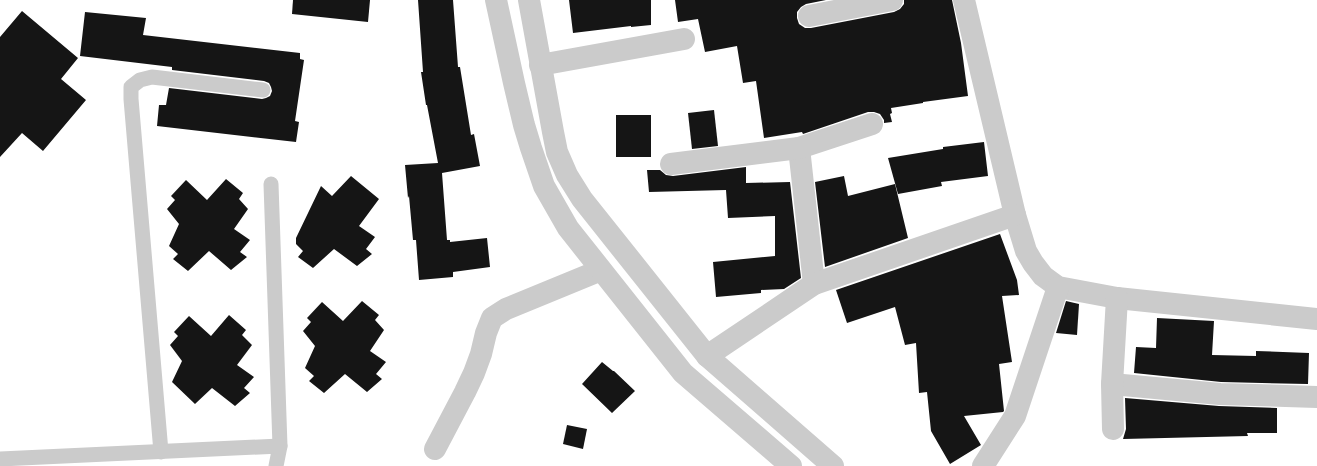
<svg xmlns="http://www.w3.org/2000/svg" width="1317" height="466" viewBox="0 0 1317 466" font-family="Quicksand,sans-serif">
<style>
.building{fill:#151515}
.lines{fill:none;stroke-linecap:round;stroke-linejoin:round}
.service{stroke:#cbcbcb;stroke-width:15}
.minor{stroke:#cbcbcb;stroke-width:22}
.tertiary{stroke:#cbcbcb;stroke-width:22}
</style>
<rect width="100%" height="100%" fill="#fff"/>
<g class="building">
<polygon points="293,0 370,0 368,22 292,14"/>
<polygon points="418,0 453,0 458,67 460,67 471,135 474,134 480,166 442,173 447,240 450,240 450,242 487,238 490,267 453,272 453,277 419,280 416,240 413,240 409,196 408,198 405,165 438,163 427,105 426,105 421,72 423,72"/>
<polygon points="569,0 651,0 651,25 631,27 631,26 573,33"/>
<polygon points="675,0 826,0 806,4 801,7 797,12 797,18 799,24 805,28 811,28 894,12 900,9 904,4 904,0 952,0 961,43 968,96 923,102 923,103 891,108 892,113 890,114 892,122 884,123 884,120 880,114 874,112 868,112 803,134 802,132 764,138 756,81 743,83 737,46 705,52 698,19 678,22"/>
<polygon points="22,11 78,58 61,79 86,100 43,151 22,133 0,157 0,37"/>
<polygon points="85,12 146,18 143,35 300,53 300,59 304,60 295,121 299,122 296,142 157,126 159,105 166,105 169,88 262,99 266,98 270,96 272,91 271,87 269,83 264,81 172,70 172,67 80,56"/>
<polygon points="714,110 718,146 692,149 688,113"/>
<rect x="616" y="115" width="35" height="42"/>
<polygon points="984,142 988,176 941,182 942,186 898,194 888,158 943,149 943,147"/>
<polygon points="746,167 746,183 790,182 801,278 784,289 761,290 761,293 716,297 713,262 775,256 775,216 728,218 726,190 649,192 647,170 660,170 666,175 673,176"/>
<polygon points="351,176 379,199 359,226 375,237 366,249 372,254 357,266 334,249 313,268 298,257 303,251 296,244 296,238 321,186 332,196"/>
<polygon points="844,176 848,196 895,184 908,238 825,267 815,182"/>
<polygon points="226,179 243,193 239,199 248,209 234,229 250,240 240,252 247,257 231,270 209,251 188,271 173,259 178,254 169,246 179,224 167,209 175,200 171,196 186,180 207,200"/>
<polygon points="1000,234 1017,280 1019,295 1002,296 1012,362 999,364 1004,411 1003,412 964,416 981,445 950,464 931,431 927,392 919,393 916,343 905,345 895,307 847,323 836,290"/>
<polygon points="362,301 379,315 375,320 384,330 370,351 386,362 376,374 382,379 367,392 345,374 324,393 309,381 314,376 305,368 315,346 303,331 311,322 307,318 322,302 343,321"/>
<polygon points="1066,301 1079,304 1077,335 1056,333"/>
<polygon points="229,315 246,330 242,335 252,345 237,365 254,377 244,388 250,393 235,406 212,388 195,404 172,382 182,361 170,345 178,336 174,332 189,316 211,336"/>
<polygon points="1157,318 1214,321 1212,355 1256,356 1256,351 1309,353 1308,384 1221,382 1134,373 1136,347 1156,348"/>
<polygon points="602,362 613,371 614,371 635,391 612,413 582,384"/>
<polygon points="1125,398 1219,406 1277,408 1277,433 1247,433 1248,436 1123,439 1126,429"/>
<polygon points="567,425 587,429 583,449 563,444"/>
</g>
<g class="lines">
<g class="service">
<polyline points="271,184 280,446 276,466"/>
<polyline points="161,452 131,99 131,87 140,80 152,77 263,90"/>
<polyline points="0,459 280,446"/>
</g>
<g class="minor">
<polyline points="964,0 1015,215 1026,251 1033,263 1043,276 1058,287 1117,298 1317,319"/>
<polyline points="809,16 892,0"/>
<polyline points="540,65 684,39"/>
<polyline points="799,148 814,284"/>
<polyline points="671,164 799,148 872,124"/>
<polyline points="707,356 814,284 1015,215"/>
<polyline points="1112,384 1220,394 1317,397"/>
<polyline points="1113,429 1112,384 1117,298"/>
<polyline points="435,449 465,392 474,373 481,354 486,333 492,318 506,309 601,270"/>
<polyline points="983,466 1015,416 1058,287"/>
</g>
<g class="tertiary">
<polyline points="496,0 514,83 524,125 531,148 544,186 568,228 683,373 791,466"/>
<polyline points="529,0 553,132 557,152 567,175 582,199 707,356 833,466"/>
</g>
</g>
</svg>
